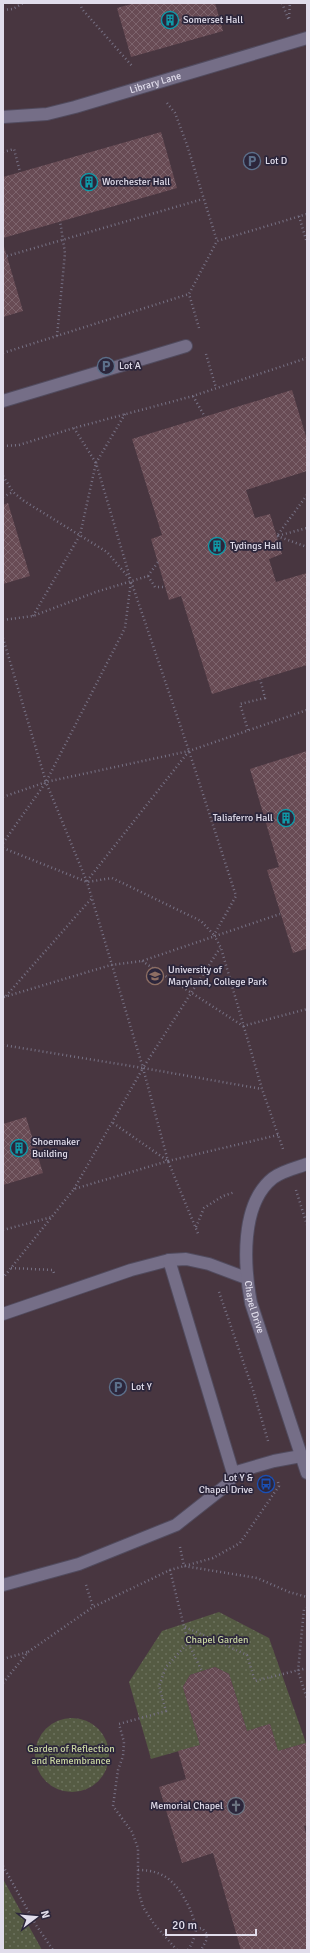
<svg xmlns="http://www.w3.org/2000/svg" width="310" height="1953" viewBox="0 0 310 1953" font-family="Signika,sans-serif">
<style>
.education{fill:#483640}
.grass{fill:url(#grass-dots)}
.building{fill:url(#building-cross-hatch)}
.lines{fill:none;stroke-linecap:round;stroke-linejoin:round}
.lane-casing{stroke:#514b5e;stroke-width:14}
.street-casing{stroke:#514b5e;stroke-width:14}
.path{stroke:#777285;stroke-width:2.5;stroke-dasharray:1 3;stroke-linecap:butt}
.lane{stroke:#756e87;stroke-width:12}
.street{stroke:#756e87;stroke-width:12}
.labels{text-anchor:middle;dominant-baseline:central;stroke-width:3.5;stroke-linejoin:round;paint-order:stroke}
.poi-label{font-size:10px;fill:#e1ddeb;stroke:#2c263b;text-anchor:start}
.street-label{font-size:10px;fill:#e1ddeb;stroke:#2c263b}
.park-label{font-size:10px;fill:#c7d4a0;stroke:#2c263b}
</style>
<defs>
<pattern id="grass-dots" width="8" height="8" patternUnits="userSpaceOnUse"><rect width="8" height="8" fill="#555b43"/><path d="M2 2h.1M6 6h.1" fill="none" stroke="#6d725e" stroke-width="1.8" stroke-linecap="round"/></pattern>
<pattern id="building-cross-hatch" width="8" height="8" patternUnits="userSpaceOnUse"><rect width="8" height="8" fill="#684b54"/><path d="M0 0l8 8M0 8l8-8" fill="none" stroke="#7d646d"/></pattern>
</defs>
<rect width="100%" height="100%" fill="#363046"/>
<rect class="education" x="3" y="3" width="304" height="1947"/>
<g class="grass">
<polygon points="219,1612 269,1638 306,1743 278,1751 270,1724 247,1731 229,1674 215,1667 190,1675 183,1687 200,1745 151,1759 129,1682 162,1631"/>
<circle cx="72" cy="1755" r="37"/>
<polygon points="3,1879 42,1950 3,1950"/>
</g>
<g class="building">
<polygon points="135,3 215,3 223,31 131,57 117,8"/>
<polygon points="161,132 177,188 3,238 3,177"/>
<polygon points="3,243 23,311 3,317"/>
<polygon points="292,390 307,440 307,471 246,490 255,518 270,514 282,554 269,559 276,582 307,573 307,665 212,694 181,596 169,600 151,539 162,535 132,439"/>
<polygon points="8,503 30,576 3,584 3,505"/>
<polygon points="307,751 307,952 306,949 293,953 267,870 279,867 250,769"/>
<polygon points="26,1117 43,1173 3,1185 3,1124"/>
<polygon points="215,1667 229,1674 247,1731 270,1724 278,1751 306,1743 307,1825 304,1826 307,1837 307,1950 241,1950 213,1853 182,1863 159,1787 186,1779 178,1751 200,1745 183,1687 190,1675"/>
</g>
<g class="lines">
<g class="lane-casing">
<g id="lane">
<path id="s1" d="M 3,117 L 47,114 L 75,107 L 307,38"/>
<polyline points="3,401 186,346"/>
<polyline points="3,1314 131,1270 169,1260 186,1259 209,1264 246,1278"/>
<polyline points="233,1473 274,1461 301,1456"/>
<polyline points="3,1585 79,1564 176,1525 228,1484 233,1473 169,1260"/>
</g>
</g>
<g class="street-casing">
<g id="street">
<path id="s2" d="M 307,1164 C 296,1168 282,1171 273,1178 C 240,1204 244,1266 251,1303 L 307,1473"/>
</g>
</g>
<g class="path">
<polyline points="80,3 82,9 133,67"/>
<polyline points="282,3 289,21"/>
<polyline points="3,10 13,9 23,3"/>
<polyline points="289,18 290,3"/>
<polyline points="167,103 175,113 187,145 217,241 307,214"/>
<polyline points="3,152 14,149 20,172"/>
<polyline points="299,216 307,243"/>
<polyline points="7,256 203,199"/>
<polyline points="199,328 189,294 217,241"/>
<polyline points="57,336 65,253 60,221"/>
<polyline points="3,353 189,294"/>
<polyline points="206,354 216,388"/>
<polyline points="193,396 205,417"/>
<polyline points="125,414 96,463 131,581"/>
<polyline points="3,446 19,445 74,428 193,396 307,358"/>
<polyline points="3,476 13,492 24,501 107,552 130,579"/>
<polyline points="307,495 277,536 307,528"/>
<polyline points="3,497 13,492"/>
<polyline points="277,536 307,547"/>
<polyline points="148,576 155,587 166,587"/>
<polyline points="33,616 80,535 96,463 74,428"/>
<polyline points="3,620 33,616 96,592 148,576 158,562"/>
<polyline points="3,638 46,782 189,751 307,710"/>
<polyline points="248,730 240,704 265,698 260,679"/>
<polyline points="3,797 46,782 87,882 143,1068 168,1161 74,1189 3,1278"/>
<polyline points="3,843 46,782 125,628 131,581 189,751 236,896 214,935 221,948 262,1089 283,1149"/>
<polyline points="3,848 87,882 112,878 201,921 214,935"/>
<polyline points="87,881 189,751"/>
<polyline points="142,961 243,1026 307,1009"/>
<polyline points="6,996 91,899"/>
<polyline points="4,997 111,965 142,961 280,914"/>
<polyline points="3,1045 143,1068 220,948"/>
<polyline points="113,1123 168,1161 199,1236"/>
<polyline points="168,1161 278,1135"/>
<polyline points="74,1189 143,1068 262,1089"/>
<polyline points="296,1190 307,1225"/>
<polyline points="196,1227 204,1208 223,1196 235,1192"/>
<polyline points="3,1230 52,1217"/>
<polyline points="11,1268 53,1270 54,1273"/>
<polyline points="219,1292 253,1390 268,1441"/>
<polyline points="180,1547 184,1566 257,1578 289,1592 307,1597"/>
<polyline points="170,1570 188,1643 202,1671"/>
<polyline points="86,1585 93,1607"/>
<polyline points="307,1608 304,1609 298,1671 307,1699"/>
<polyline points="185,1627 247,1655 255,1681 307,1668"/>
<polyline points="3,1659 28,1652"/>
<polyline points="3,1683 28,1652 93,1607 170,1570 213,1558 240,1543 279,1486 278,1482"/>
<polyline points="3,1866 36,1925 53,1950"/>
<path d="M 138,1870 C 167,1870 178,1885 190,1909 C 192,1915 196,1924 196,1930 C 195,1937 192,1944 188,1950"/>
<polyline points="196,1929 202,1928 206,1933 207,1939 201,1950"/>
<polyline points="177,1950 154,1924 143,1907 138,1890 138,1848 132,1832 113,1806 118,1770 123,1756 124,1742 119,1724 166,1711 159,1686 166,1667 188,1643"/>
</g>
<use href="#lane" class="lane"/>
<use href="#street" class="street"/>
</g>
<defs>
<g id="building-ring" transform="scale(0.9)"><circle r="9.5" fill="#2c263b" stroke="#0f9aa8" stroke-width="1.5"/><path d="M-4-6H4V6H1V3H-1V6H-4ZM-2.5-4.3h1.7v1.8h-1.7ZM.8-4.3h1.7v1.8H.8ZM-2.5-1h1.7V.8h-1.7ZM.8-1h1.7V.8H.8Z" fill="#0f9aa8"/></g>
<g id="parking-ring" transform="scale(0.9)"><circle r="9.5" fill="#2c263b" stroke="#5c6f8a" stroke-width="1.5"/><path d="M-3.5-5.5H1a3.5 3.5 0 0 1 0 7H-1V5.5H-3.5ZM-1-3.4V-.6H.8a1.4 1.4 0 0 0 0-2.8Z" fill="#5c6f8a"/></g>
<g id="university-ring" transform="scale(0.9)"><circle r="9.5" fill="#2c263b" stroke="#8d6e63" stroke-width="1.5"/><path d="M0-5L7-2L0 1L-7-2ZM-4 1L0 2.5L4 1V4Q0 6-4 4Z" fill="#8d6e63"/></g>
<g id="bus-ring" transform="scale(0.9)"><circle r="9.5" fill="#2c263b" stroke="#1a4fb4" stroke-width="1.5"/><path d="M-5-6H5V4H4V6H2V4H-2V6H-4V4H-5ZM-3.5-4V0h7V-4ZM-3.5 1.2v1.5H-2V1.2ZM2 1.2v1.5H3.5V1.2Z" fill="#1a4fb4"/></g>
<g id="church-ring" transform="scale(0.9)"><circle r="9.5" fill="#2c263b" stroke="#6b7280" stroke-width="1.5"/><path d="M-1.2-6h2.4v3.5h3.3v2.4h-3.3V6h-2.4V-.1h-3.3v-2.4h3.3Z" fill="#6b7280"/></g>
</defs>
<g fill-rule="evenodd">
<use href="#building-ring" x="170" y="20"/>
<use href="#parking-ring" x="252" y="161"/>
<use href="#building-ring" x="89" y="182"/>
<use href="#parking-ring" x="106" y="366"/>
<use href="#building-ring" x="217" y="546"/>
<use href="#building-ring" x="286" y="818"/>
<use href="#university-ring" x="155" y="976"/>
<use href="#building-ring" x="19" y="1148"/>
<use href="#parking-ring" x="118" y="1387"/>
<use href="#bus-ring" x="266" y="1484"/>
<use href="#church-ring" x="236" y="1806"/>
</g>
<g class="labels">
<g class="poi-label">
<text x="183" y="20">Somerset Hall</text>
<text x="265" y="161">Lot D</text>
<text x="102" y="182">Worchester Hall</text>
<text x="119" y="366">Lot A</text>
<text x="230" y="546">Tydings Hall</text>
<text x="273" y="818" text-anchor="end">Taliaferro Hall</text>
<text x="168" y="970">University of<tspan x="168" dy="12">Maryland, College Park</tspan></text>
<text x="32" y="1142">Shoemaker<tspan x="32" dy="12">Building</tspan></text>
<text x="131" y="1387">Lot Y</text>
<text x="253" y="1478" text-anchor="end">Lot Y &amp;<tspan x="253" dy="12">Chapel Drive</tspan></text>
<text x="223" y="1806" text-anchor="end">Memorial Chapel</text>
</g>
<g class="street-label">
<text stroke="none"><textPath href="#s1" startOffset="157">Library Lane</textPath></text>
<text stroke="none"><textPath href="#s2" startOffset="174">Chapel Drive</textPath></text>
</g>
<g class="park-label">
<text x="217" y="1640">Chapel Garden</text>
<text x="71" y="1749">Garden of Reflection<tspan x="71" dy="12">and Remembrance</tspan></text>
</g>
</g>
<rect width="310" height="1953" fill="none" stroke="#e1ddeb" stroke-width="8"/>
<g transform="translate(36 1917) rotate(74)" stroke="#2c263b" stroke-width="3" paint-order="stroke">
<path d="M0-3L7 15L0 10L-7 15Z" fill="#e1ddeb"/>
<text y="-6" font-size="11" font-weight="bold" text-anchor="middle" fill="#e1ddeb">N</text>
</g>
<path d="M166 1929v6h90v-6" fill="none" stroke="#e1ddeb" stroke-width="2"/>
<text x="172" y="1929" font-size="12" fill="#e1ddeb" stroke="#2c263b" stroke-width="3" paint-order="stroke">20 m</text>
</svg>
